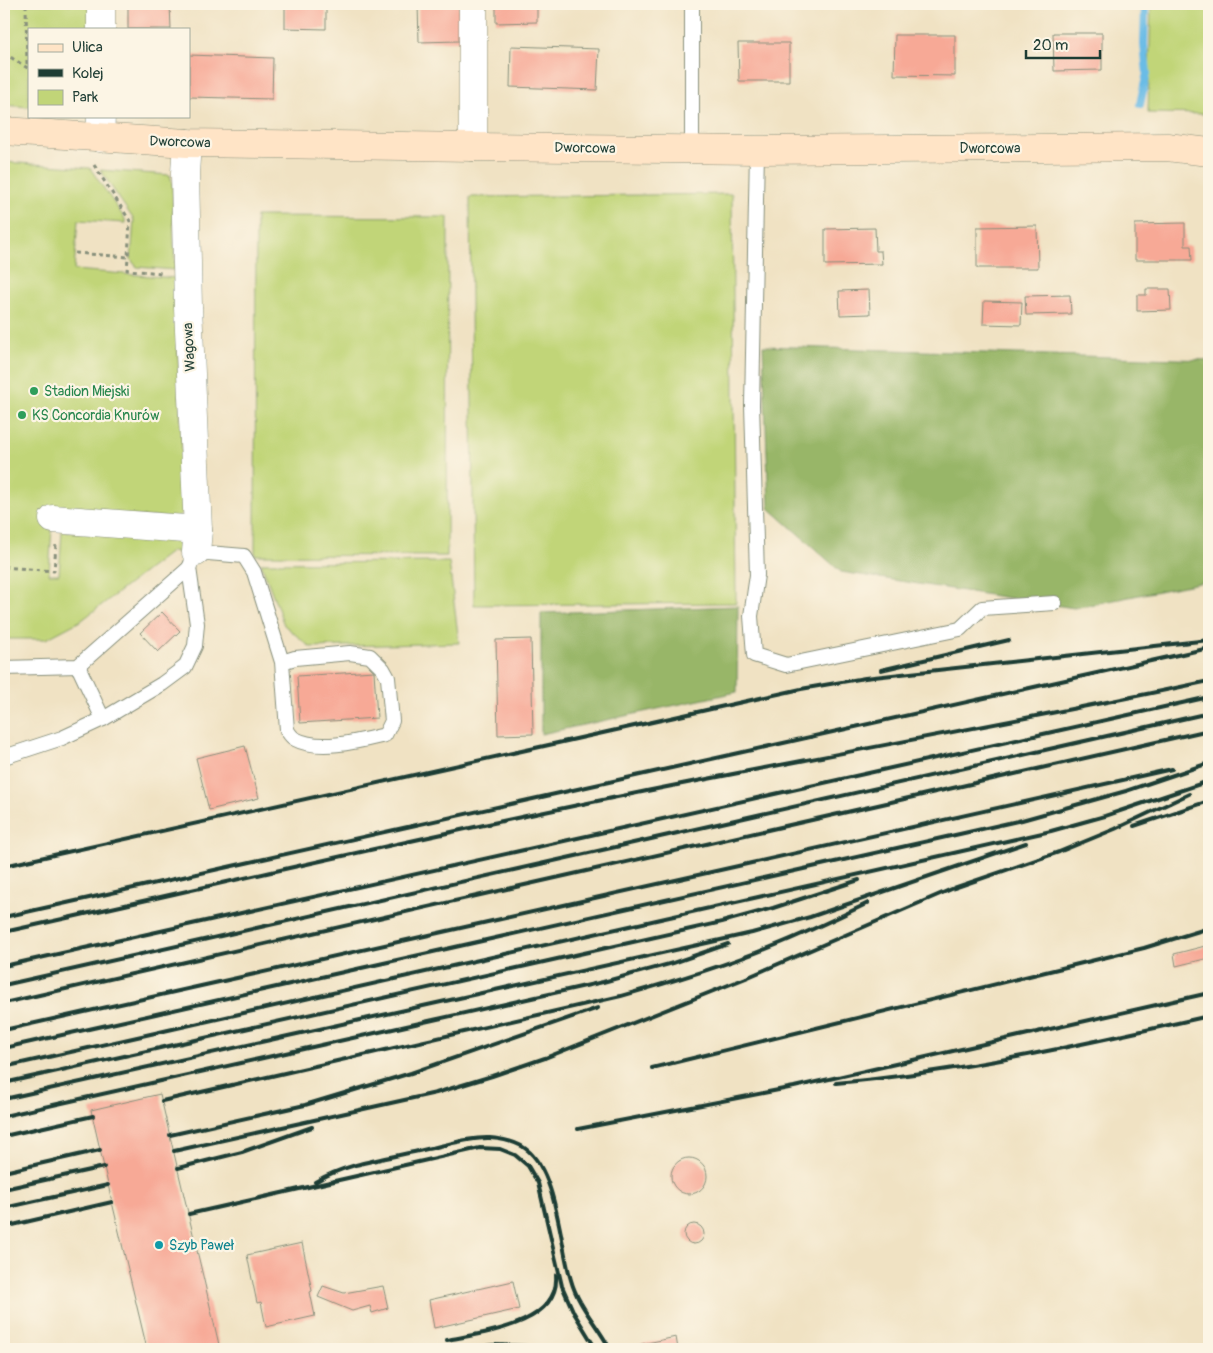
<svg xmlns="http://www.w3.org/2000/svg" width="1213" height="1353" viewBox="0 0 1213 1353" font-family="Pangolin,sans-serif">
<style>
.green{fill:#c1d578;stroke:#708956}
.forest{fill:#98b668;stroke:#5c7a4e}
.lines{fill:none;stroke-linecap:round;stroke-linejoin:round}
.stream{stroke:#6abce6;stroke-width:8}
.building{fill:#f7a996}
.lane-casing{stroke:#88907c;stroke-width:16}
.street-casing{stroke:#88907c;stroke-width:29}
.secondary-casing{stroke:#88907c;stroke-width:29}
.path{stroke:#88907c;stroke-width:3;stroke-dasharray:4 4;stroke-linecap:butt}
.lane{stroke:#fff;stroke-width:14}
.street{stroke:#fff;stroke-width:28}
.secondary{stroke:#ffe4c6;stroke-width:28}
.rail{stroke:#1f3d34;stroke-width:4}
.leisure-dot{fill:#2e9e5b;stroke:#fcf5e5;stroke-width:2}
.culture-dot{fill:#0f9aa8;stroke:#fcf5e5;stroke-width:2}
.labels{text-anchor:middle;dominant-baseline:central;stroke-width:4.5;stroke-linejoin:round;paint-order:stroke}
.street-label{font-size:14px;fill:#1f3d34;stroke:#fcf5e5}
.leisure-label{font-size:14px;fill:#27864d;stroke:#fcf5e5;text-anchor:start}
.culture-label{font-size:14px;fill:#0d838f;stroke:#fcf5e5;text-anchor:start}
</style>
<rect width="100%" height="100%" fill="#fcf5e5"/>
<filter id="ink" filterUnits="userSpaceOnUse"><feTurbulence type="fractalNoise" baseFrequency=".02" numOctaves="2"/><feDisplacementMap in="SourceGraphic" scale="10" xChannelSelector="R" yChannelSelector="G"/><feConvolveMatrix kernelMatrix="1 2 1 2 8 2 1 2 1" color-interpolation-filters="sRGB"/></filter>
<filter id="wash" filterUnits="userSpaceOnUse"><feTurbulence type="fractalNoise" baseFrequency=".0096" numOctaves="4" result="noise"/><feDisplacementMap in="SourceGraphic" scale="20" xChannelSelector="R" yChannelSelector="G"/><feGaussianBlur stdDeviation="1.12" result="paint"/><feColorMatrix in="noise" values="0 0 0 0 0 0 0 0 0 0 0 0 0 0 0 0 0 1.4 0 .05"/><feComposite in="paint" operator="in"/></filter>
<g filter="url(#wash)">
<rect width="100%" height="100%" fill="#f0e2c3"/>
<g class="green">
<polygon points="4,4 90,4 90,29 29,29 29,107 4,105"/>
<polygon points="1151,4 1209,4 1209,114 1148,113"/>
<polygon points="4,162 90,168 125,219 125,223 78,220 74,270 175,278 184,504 182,513 177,518 53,512 49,574 59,574 62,531 185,541 180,553 172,551 82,620 46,639 4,639"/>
<polygon points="100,170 170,175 172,182 175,270 137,267 131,260 134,220"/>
<polygon points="732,194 736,603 474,605 470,197"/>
<polygon points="256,216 448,217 447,556 255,555"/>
<polygon points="449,562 459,643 310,647 284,625 261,563"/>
</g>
<g class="forest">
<polygon points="763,346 1209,360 1209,581 1074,608 841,572 769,508"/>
<polygon points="738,606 737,692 541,734 541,613"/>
</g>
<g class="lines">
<polyline class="stream" points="1140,104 1147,73 1144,45 1145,4"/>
</g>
<g id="blocks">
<g class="building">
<polygon points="128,4 170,4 171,29 128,29"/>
<polygon points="285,4 326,4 326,29 285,28"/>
<polygon points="418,4 459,4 460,41 419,42"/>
<polygon points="496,4 537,4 537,22 496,23"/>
<polygon points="1053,33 1102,33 1102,70 1054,71"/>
<polygon points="895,35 955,35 955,76 894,75"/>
<polygon points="738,43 789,43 789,81 739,81"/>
<polygon points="511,46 599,49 597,90 510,87"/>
<polygon points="189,55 273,58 272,99 189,97"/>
<polygon points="1185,223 1185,246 1191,246 1192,260 1135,260 1135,224"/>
<polygon points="1037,226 1038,268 977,268 977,227"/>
<polygon points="875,228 876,251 881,251 882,264 825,265 825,229"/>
<polygon points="1146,289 1170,289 1171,310 1137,311 1137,295 1146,295"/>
<polygon points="869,290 870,314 840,315 839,291"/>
<polygon points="1070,295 1071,314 1026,315 1025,296"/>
<polygon points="984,301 1022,302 1021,325 983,324"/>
<polygon points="162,612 180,631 158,652 140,633"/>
<polygon points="531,639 533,734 498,735 496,640"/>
<polygon points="374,671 377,718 300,723 297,676"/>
<polygon points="245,746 259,798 209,810 196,758"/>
<polygon points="1209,945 1209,958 1176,966 1174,954"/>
<polygon points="160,1094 203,1276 220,1349 147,1349 112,1202 91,1110"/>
<circle cx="689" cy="1176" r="18"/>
<circle cx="694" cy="1234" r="10"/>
<polygon points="302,1243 312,1291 310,1292 315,1316 266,1327 261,1302 257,1303 247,1255"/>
<polygon points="513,1281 519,1309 434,1328 429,1300"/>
<polygon points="323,1286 344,1293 383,1286 388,1308 372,1313 370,1306 352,1311 318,1297"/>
<polygon points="676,1337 678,1349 624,1349 623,1348"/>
</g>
</g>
</g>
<g filter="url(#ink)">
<use href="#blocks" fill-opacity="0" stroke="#88907c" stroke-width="1"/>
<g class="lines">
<g class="lane-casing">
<g id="lane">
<polyline points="692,149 692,4"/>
<polyline points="757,150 752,405 757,575 751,616 754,655 786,665 960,629 982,608 1055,603"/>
<polyline points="78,666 103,719"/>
<path d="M 4,668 L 78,666 L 189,568 L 196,552 L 244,556 L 254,572 L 282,662 L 287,730 C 289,733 291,737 295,739 C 319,752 360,741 385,735 L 392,721 L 388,678 L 383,669 L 370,656 L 350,653 L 295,658 L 282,662"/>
<polyline points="4,757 62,738 103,719 162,684 185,667 195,646 197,624 189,568"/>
</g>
</g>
<g class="street-casing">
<g id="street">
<polyline points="473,4 473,147"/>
<polyline points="101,29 101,4"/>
<polyline points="100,138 101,116"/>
<polyline points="187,143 185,173 188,307 198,530 196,552"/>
<polyline points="53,519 198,530"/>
</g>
</g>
<g class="secondary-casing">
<polyline id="secondary" points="4,131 187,143 473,147 757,150 1167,147 1209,152"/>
</g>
<g class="path">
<polyline points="26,4 27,68"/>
<polyline points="4,53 29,69"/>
<polyline points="94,165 130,221 128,257"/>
<polyline points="75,253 128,257 127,270 162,273"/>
<polyline points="4,567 54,571 56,545"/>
</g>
<use href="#lane" class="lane"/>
<use href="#street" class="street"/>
<use href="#secondary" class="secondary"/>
<g class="rail">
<polyline points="881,670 1009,640"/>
<polyline points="1134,826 1209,801"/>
<polyline points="4,866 801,689 865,678 1209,640"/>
<polyline points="4,917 1209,648"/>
<path d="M 4,932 C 213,886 422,836 632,794 C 824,755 1017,722 1209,681"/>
<polyline points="4,966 1209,697"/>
<polyline points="4,985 1209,713"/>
<polyline points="4,1003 1209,730"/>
<polyline points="4,1030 1172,769"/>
<polyline points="4,1048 1022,820 1126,791 1209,763"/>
<polyline points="4,1067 1051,831 1105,816 1209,781"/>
<polyline points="652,1068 1144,948 1209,928"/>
<polyline points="4,1083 722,922 773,908 859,880"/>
<path d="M 836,1083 C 962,1072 1085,1044 1209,1016"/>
<polyline points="4,1099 752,933 810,917 1026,843"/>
<path d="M 162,1101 L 621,996 C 682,979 744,960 802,934 C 824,924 846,914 868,903"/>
<polyline points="4,1116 603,982 673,963 728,944"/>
<polyline points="578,1129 794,1087 1209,993"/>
<polyline points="170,1135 305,1105 411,1073 598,1008"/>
<polyline points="4,1136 93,1116"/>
<polyline points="174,1151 436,1093 492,1076 545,1058 746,978 954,888 1059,852 1115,829 1189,794"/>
<polyline points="178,1168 242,1152 312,1127"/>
<polyline points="4,1172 100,1150"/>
<path d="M 315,1182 C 348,1162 390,1158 427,1149 C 447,1145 470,1137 490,1138 C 502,1139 517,1142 526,1149 C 557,1172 560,1245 571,1280 C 578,1306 598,1326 610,1349"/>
<polyline points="4,1189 104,1167"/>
<polyline points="4,1208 108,1185"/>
<polyline points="189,1214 480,1148 500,1149 515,1155 528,1166 538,1183 562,1286 574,1313 596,1349"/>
<polyline points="4,1227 112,1202"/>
<path d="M 447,1340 C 482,1333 560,1325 556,1275"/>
<polyline points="522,1347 528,1346 561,1348 566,1349"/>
<polyline points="460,1349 494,1345 528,1346"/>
</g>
</g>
</g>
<g class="leisure-dot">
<circle cx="34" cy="391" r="5"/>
<circle cx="22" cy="415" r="5"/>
</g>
<circle class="culture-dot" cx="159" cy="1245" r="5"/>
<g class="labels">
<g class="street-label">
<text transform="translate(180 142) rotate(2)">Dworcowa</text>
<text transform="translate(585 148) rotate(1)">Dworcowa</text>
<text x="990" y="148">Dworcowa</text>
<text transform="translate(189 347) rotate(-93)">Wagowa</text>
</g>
<g class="leisure-label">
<text x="44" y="391">Stadion Miejski</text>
<text x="32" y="415">KS Concordia Knurów</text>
</g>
<g class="culture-label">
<text x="169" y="1245">Szyb Paweł</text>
</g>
</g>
<rect width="1213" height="1353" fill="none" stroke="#fcf5e5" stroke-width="20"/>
<rect x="28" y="28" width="162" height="90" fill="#fcf5e5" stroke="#a4ab9e"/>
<rect x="38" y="44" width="25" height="8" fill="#ffe4c6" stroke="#a4ab9e"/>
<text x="72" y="52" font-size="15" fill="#1f3d34">Ulica</text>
<rect x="38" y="69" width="25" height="8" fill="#1f3d34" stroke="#a4ab9e"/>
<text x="72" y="78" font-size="15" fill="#1f3d34">Kolej</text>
<rect x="38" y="90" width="25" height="15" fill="#c1d578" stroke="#a4ab9e"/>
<text x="72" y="102" font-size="15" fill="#1f3d34">Park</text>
<path d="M1026 50v8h74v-8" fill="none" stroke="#1f3d34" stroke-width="2.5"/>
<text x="1033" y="50" font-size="15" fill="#1f3d34" stroke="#fcf5e5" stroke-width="4" paint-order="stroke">20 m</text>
</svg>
